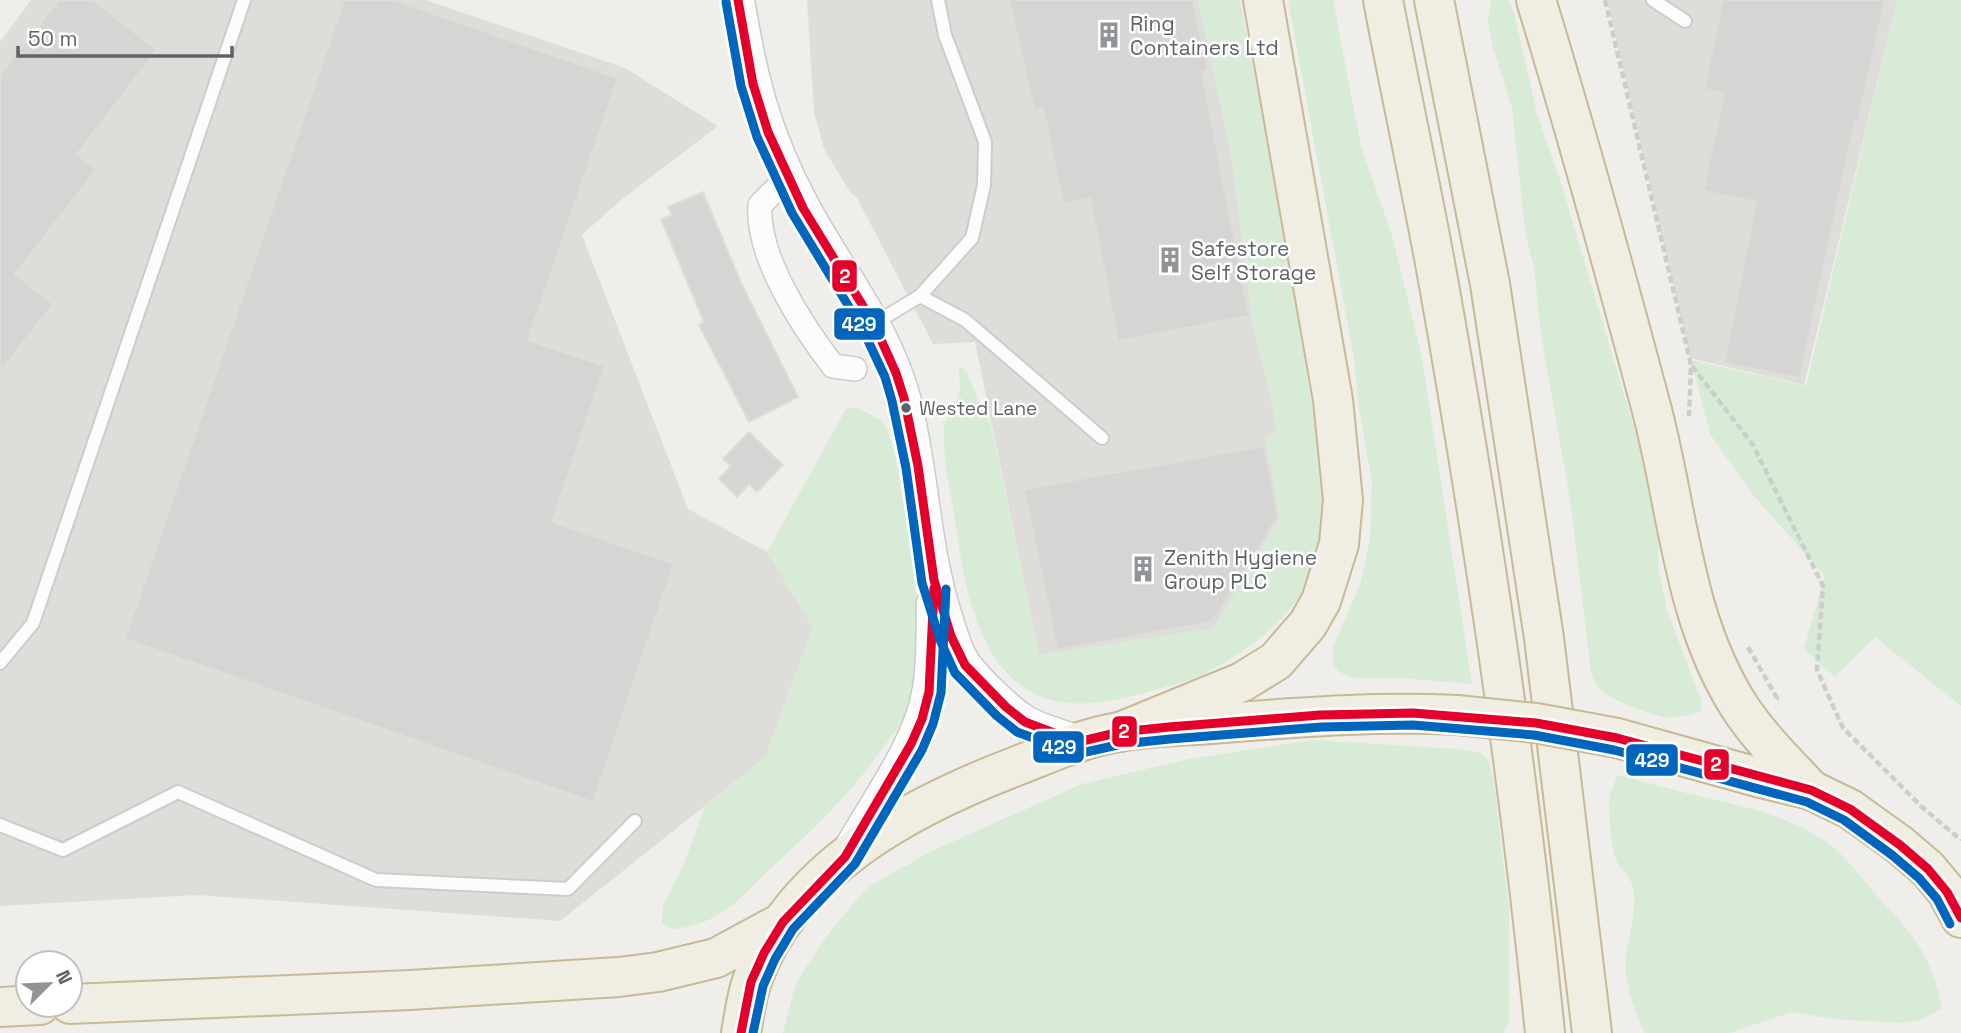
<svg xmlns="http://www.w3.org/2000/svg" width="1961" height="1033" viewBox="0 0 1961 1033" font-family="'Space Grotesk',sans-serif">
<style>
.industrial{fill:#dfddda}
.green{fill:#d8ebd6}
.building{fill:#d6d5d3;stroke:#deddd9;stroke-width:2}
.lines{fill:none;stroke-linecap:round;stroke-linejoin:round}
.lane-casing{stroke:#cbcccc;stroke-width:16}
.street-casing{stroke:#cbcccc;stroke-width:26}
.secondary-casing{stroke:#cacacb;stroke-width:35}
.highway-casing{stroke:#c8b996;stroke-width:42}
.path{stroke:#cacfcc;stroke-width:4.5;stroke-dasharray:7 3.5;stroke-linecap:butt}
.lane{stroke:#fdfcfc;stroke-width:12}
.street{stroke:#fdfcfc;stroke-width:23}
.secondary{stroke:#fdfcfc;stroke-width:32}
.highway{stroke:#f0ede3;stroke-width:38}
.highway-bridge-casing{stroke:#c8b996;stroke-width:42;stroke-linecap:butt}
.highway-bridge{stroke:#f0ede3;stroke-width:38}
.bus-1-casing{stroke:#fff;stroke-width:14}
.bus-2-casing{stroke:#fff;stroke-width:14}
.bus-1{stroke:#e4002b;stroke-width:9}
.bus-2{stroke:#0065bd;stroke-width:9}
.bus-dot{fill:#5f6368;stroke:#fff;stroke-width:2.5}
.labels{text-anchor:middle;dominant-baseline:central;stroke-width:5;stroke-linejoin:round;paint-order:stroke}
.bus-label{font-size:19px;fill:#5f6368;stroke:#fff;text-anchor:start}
.poi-label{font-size:21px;fill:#5f6368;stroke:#fff;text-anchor:start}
.line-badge{stroke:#fff;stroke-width:2.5}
.badge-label{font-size:19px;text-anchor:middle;font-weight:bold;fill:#fff}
</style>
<rect width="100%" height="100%" fill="#efeeea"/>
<g class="industrial">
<polygon points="31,0 426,0 625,68 718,126 621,200 582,235 688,509 767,552 813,627 765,758 560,921 197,895 0,906 0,42"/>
<polygon points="807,0 1198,0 1232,158 1253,327 1268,383 1277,433 1265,436 1280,518 1213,629 1039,655 975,342 933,344 857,198 850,192 824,149 814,112"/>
<polygon points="1607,0 1897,0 1804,385 1690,358"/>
</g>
<g class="green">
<path d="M 1198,0 L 1240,0 L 1274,178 L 1322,467 C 1323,481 1326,496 1325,509 C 1323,533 1316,571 1303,591 C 1281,628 1240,655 1202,675 C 1190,681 1175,684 1162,688 C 1117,701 1060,717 1019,684 C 971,645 963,571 954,514 C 949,487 943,458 944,430 C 944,416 957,405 960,391 C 961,384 958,374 959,365 L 967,372 L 981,407 L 991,425 L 1039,655 L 1213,628 L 1280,518 L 1265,436 L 1277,433 L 1268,383 L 1253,327 L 1232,158 Z"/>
<polygon points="1288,0 1333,0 1361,147 1392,235 1422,358 1472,684 1398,678 1355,678 1339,672 1333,665 1333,647 1360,585 1370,539 1372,482 1359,409 1354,358"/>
<path d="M 1491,0 L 1509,0 L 1514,12 L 1537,114 L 1562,186 L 1646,468 L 1661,541 L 1658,553 L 1658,568 L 1667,610 L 1701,700 L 1701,711 C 1690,715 1674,719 1663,717 C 1649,714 1608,699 1599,688 C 1595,684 1593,677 1591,673 L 1571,505 L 1541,335 L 1534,268 L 1525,231 L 1512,108 L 1492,44 L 1488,22 Z"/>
<polygon points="1897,0 1961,0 1961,706 1875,637 1835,677 1804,649 1825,576 1753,495 1710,434 1691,360 1806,386"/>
<path d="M 857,408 C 865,412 875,416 881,421 C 894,433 901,489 904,508 C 915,577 928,646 905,714 C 901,725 892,735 885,745 C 854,789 817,827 777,862 C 743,894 723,925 672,929 L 662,924 L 663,905 L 684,864 L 705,806 L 765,758 L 813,627 L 767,552 L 846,409 Z"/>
<polygon points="1313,740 1457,749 1481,753 1489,761 1494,782 1509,908 1509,1022 1504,1033 783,1033 795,986 801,975 826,937 862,893 873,884 932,851 1082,784 1189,759"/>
<path d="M 1617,776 L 1630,777 C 1694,800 1765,802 1824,840 C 1845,854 1862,879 1879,898 C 1913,933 1933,959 1942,1008 L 1921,1020 L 1901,1023 L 1834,1019 L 1792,1012 L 1729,1033 L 1645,1033 C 1634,1012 1623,979 1626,956 C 1629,934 1636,914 1634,892 C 1633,877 1621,871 1616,860 C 1611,847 1609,815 1609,801 C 1610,793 1615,784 1617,776 Z"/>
</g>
<g class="building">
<polygon points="59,0 93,0 157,50 77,154 96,170 15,274 53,304 0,372 0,75"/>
<polygon points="344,0 394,0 618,78 528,340 605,366 552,522 674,564 593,802 125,639"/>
<polygon points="1009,0 1193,0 1208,70 1202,72 1249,316 1118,341 1090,199 1063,204 1043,107 1034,109"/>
<polygon points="1723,0 1885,0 1858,122 1855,121 1800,378 1724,363 1756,202 1703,191 1724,93 1704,89"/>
<polygon points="703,192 742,285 798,397 749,422 699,325 704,322 661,219 672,215 668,207"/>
<polygon points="749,432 783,465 757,492 749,484 737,497 719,479 731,466 723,459"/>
<polygon points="1264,446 1278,516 1212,622 1057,650 1024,489"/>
</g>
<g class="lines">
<g class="lane-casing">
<g id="lane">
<polyline points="938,0 945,35 985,142 984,185 972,238 920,296 965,320 1102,438"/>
<polyline points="1653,0 1685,21"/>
<polyline points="875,323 920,296"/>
<polyline points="0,663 33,623 244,0"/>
<polyline points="0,825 63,850 178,792 376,880 568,889 635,821"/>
</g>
</g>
<g class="street-casing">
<path id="street" d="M 788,177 L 760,205 C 756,256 803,327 833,366 L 855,369"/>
</g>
<g class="secondary-casing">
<g id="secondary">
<path d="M 738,0 C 751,79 765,135 803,206 C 837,270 885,327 904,398 C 923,470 923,546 946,617 C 951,633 956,653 966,666 C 978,682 1007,710 1024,721 C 1039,731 1061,735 1078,742"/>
<path d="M 846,856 C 873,807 918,748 928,694 C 934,665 932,632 933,603"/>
</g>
</g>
<g class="highway-casing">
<g id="highway">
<path d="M 1383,0 C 1401,95 1422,190 1439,285 C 1483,533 1520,783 1545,1033"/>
<polyline points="1434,0 1490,284 1544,638 1592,1033"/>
<path d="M 1536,0 C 1577,134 1614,268 1650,403 C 1678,504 1681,615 1739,706 C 1759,737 1786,763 1811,790"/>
<polyline points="1120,732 1242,682 1276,661 1308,624 1321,601 1339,544 1343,500 1333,400 1263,0"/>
<polyline points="1617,738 1757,777 1811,790 1850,809 1900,845 1928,869 1947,892 1961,918"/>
<polyline points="70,1004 410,990 619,977 658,972 716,958 781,923"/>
<polyline points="0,1007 40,1005"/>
<path d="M 741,1033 C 744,1016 746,998 752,981 C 791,869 910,807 1014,767 C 1048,754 1082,738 1119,732 C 1153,726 1190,726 1224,723 C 1302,717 1378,711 1457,715"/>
</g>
</g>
<g class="path">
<polyline points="1605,0 1691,365 1689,416"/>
<polyline points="1692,366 1753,445 1823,586 1817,670 1843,728 1922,807 1961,840"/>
<polyline points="1748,647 1777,698 1775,699"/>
</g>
<use href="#lane" class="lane"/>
<use href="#street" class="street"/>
<use href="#secondary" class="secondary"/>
<use href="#highway" class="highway"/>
<g class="highway-bridge-casing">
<polyline id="highway-bridge" points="1457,715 1536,723 1617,738"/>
</g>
<use href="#highway-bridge" class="highway-bridge"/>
<g class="bus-1-casing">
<g id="bus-1">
<polyline points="738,0 753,84 768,132 803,208 874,324 896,373 904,398 918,466 934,580 951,636 965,665 1006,707 1025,722 1078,742 1120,732 1169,727 1320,715 1413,713 1536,723 1617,738 1811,790 1850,809 1900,845 1928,869 1947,892 1961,918"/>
<polyline points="741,1033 751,982 764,953 783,922 845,857 911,744 922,719 929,692 934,588"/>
</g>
</g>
<g class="bus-2-casing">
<g id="bus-2">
<polyline points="726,2 741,86 757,137 792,213 863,330 885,377 892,401 906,468 922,583 940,640 955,673 997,716 1017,732 1077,754 1122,744 1170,739 1321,727 1413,725 1534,735 1614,750 1807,802 1844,820 1892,855 1919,878 1937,899 1950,924"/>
<polyline points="753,1033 763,986 775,959 793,929 855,864 922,750 933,724 941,693 946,589"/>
</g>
</g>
<use href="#bus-1" class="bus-1"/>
<use href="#bus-2" class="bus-2"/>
</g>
<defs>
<g id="building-bare" transform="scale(2.1)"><path d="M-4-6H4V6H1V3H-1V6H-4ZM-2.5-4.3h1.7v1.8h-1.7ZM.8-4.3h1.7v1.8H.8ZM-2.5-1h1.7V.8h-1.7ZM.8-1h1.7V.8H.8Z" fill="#919496" stroke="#fff" stroke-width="2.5" paint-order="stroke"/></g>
</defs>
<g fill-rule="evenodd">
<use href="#building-bare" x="1109" y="35"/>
<use href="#building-bare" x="1170" y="260"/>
<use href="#building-bare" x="1143" y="569"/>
</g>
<circle class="bus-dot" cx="906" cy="408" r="6"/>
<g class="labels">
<g class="bus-label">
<text x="919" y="408">Wested Lane</text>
</g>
<g class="poi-label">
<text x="1130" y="23">Ring<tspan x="1130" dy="24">Containers Ltd</tspan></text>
<text x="1191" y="248">Safestore<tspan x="1191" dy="24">Self Storage</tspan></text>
<text x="1164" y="557">Zenith Hygiene<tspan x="1164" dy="24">Group PLC</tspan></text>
</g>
</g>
<g class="line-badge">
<rect x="831" y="259" width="27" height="34" rx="7" fill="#e4002b"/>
<rect x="833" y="307" width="53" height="34" rx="7" fill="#0065bd"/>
<rect x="1111" y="715" width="27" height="33" rx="7" fill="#e4002b"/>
<rect x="1032" y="730" width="53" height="34" rx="7" fill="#0065bd"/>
<rect x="1625" y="743" width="54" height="34" rx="7" fill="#0065bd"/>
<rect x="1703" y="748" width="27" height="33" rx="7" fill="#e4002b"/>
</g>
<g class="badge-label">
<text x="845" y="283">2</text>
<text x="859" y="331">429</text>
<text x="1124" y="738">2</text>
<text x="1059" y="754">429</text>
<text x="1652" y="767">429</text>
<text x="1716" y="771">2</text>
</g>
<g transform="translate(49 984) rotate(66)"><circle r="33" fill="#ffffff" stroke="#bfc1c3" stroke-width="2"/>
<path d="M0-5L12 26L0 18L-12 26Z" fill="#919496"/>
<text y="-10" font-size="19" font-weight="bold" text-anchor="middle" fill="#5f6368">N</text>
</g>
<path d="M18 46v10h214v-10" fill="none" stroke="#5f6368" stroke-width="3.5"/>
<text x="28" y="46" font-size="21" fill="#5f6368" stroke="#ffffff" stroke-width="5" paint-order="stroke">50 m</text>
</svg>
